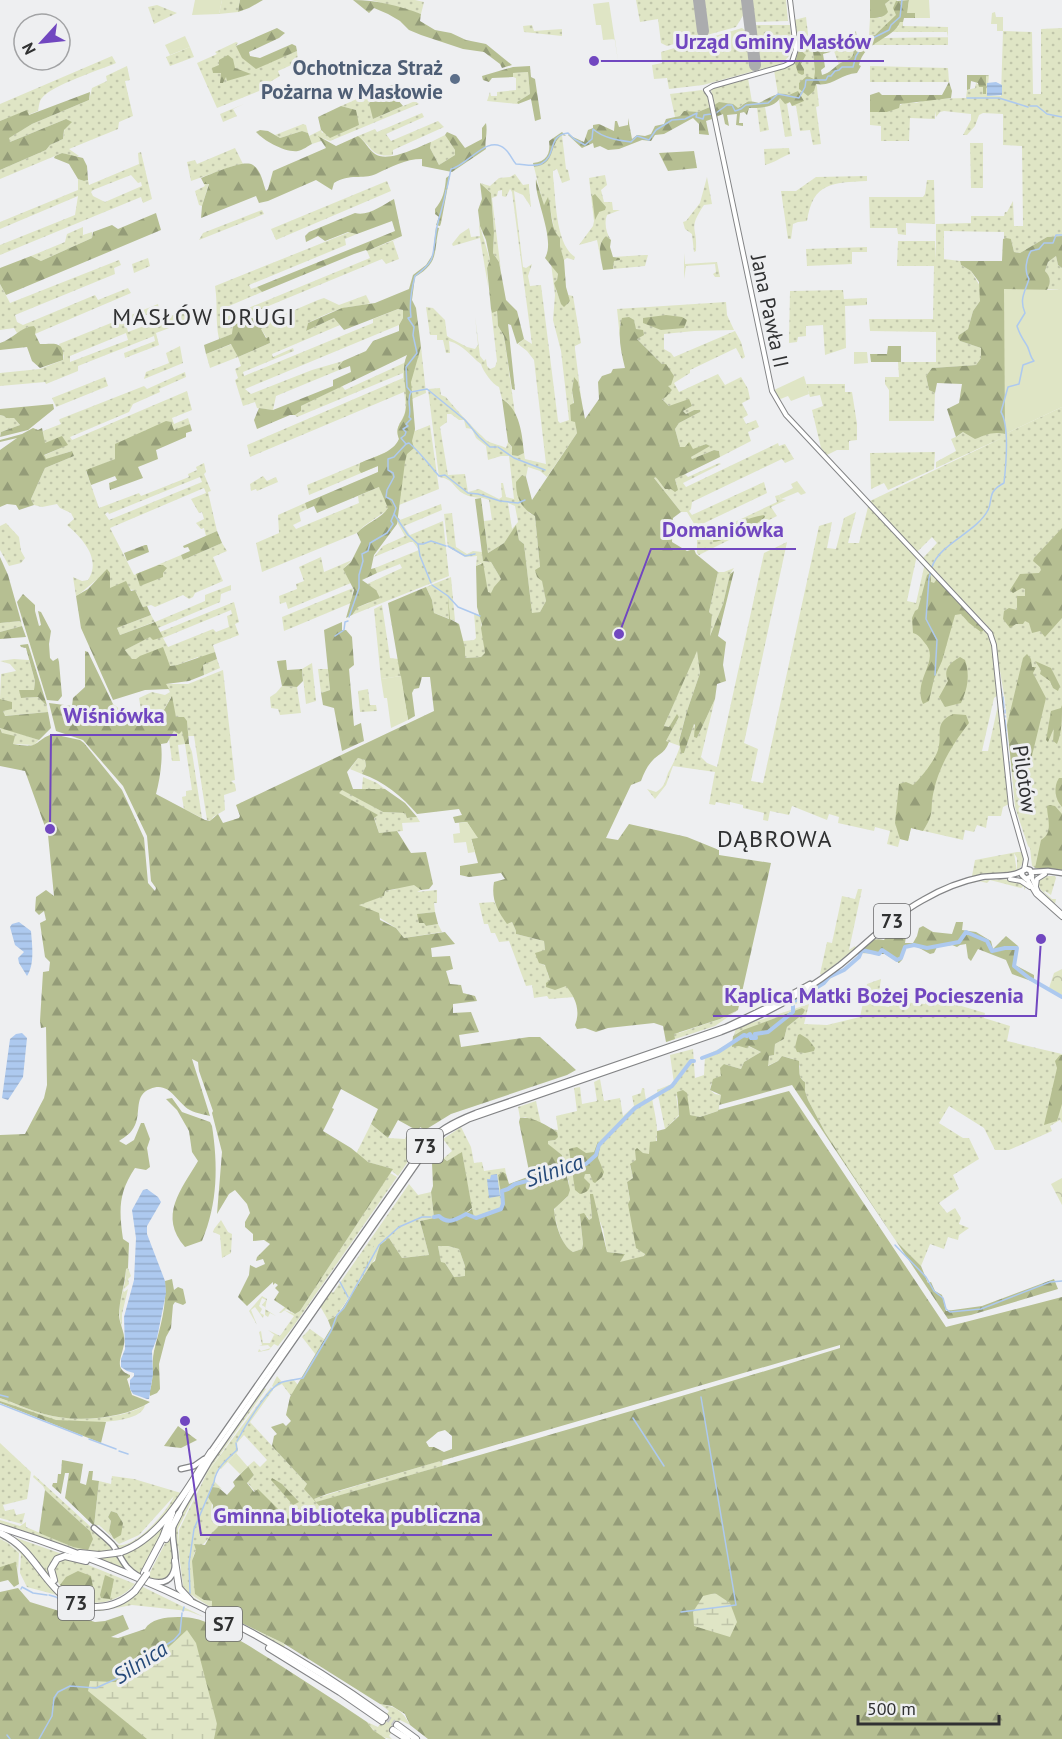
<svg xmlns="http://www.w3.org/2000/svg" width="1062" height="1739" viewBox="0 0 1062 1739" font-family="'PT Sans',sans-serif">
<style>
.grass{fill:url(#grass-dots);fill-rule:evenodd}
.forest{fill:url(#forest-firs);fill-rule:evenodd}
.wetland{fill:url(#wetland-marsh)}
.park{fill:url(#park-crowns)}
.garden{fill:#dfe5c5}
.water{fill:url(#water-rules)}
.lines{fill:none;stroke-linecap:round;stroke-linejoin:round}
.stream{stroke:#adc9ef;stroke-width:1.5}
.river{stroke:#adc9ef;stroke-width:4}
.runway{stroke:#abacae;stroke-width:12}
.motorway-tunnel{stroke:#c8c9cb;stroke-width:6;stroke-dasharray:6 3;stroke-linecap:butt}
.secondary-casing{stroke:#838486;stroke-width:6}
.primary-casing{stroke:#838486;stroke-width:7}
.motorway-casing{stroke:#838486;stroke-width:8}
.secondary{stroke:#fff;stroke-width:4}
.primary{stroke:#fff;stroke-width:4.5}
.motorway{stroke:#fff;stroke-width:6}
.motorway-bridge-casing{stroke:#838486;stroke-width:8;stroke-linecap:butt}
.motorway-bridge{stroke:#fff;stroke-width:6}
.service-dot{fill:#5c6f8a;stroke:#eeeff1;stroke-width:2}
.labels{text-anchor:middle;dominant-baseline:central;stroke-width:6;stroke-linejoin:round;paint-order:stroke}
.shield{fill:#eeeff1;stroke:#696a6b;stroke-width:1.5}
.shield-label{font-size:20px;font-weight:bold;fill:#303132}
.service-label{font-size:21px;font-weight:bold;fill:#4e5e75;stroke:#eeeff1;text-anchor:end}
.street-label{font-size:21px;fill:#303132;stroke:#eeeff1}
.water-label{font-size:22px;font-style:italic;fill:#244878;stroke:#eeeff1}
.quarter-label{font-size:24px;letter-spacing:1.5px;fill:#303132;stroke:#eeeff1}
.leader{fill:none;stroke:#7147c0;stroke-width:2}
.callout-dot{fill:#7147c0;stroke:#eeeff1;stroke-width:2}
.callout-label{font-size:22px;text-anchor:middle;font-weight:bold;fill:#7147c0;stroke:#eeeff1;stroke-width:6;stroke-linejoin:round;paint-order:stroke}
</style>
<defs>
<pattern id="grass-dots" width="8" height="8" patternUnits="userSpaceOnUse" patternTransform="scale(1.5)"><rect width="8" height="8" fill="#dfe5c5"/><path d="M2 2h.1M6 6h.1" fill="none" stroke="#c0c5aa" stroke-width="1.8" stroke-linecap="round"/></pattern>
<pattern id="forest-firs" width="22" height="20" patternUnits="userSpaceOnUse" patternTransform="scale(1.5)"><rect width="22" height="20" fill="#b6bf92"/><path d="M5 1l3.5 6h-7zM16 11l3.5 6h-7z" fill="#949c78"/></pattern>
<pattern id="wetland-marsh" width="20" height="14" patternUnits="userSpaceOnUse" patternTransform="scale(1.5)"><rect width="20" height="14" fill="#dfe5c5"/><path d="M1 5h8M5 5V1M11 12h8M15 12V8" fill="none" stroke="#c0c5aa"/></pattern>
<pattern id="park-crowns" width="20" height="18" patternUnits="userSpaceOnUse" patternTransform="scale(1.5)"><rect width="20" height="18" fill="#dfe5c5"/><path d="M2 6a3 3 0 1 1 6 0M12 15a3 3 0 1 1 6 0" fill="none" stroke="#c0c5aa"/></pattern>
<pattern id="water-rules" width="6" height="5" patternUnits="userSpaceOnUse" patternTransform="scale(1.5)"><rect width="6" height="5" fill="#adc9ef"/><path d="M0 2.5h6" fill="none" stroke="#95adcd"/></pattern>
</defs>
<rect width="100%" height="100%" fill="#eeeff1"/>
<g class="grass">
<polygon points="222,0 240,0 238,12 219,14"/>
<polygon points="371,0 415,0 424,2 421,14"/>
<polygon points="636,0 743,0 744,14 736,27 667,46 661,43 658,19 640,22"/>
<polygon points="752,0 786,0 788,21 754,22"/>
<polygon points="890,0 897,0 895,12 897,15 875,35 869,36 870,18 880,18 886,9 885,4"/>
<polygon points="157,5 177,13 154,24 148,7"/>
<path d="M 806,17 L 810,51 L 813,51 L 819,106 L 816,107 L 821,144 L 813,145 L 810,130 L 800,131 L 796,106 L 792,106 L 790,102 L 787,104 L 792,136 L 785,137 L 774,70 C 806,61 797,48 794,20 Z"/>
<polygon points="900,22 903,22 903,26 948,27 948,45 870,45 883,38 948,37 947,32 891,32 899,26 897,25"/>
<polygon points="532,25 534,31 562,29 562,36 524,32 523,26"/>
<path d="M 755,25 L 790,25 C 791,41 796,55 780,64 L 703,85 L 669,89 L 667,78 L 654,79 L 652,65 L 662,63 L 661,52 L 742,28 L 746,31 Z"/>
<polygon points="1062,28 1062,236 1047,237 1020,253 1014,252 1011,239 1004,239 1004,232 944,231 944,259 960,261 961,265 971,271 980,286 980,301 973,311 968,329 959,335 960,341 981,348 981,358 976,365 932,368 926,376 929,390 935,393 934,421 889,421 889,390 885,384 885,377 899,377 898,362 936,362 936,332 870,331 869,319 933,319 934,266 897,266 898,241 935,241 936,260 936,224 971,223 971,216 1004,216 1005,212 1007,212 1013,201 1014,226 1023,226 1022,146 1003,145 1003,114 983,113 979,115 975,126 967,135 963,135 971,120 971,114 944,111 940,112 936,117 935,111 935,119 910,118 909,141 881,141 881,126 870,125 870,112 887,112 906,102 916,103 929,99 966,98 967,90 975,88 976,83 983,87 985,94 986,75 989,75 987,95 1001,96 1003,31 1032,32 1033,94 1041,94 1041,29"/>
<polygon points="236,42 238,43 236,46 249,63 256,68 297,51 298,62 278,71 280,76 268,83 269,87 217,108 197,63 217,54 215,52"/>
<path d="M 847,45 L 853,46 C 855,58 849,61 839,65 L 834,51 Z"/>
<polygon points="190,47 194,57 170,66 166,57"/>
<path d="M 112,56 L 116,63 C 100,70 52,85 42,98 C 39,101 39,107 38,111 L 28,115 L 27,111 L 0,121 L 0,104 Z"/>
<polygon points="127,66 130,80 125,81 133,116 119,122 118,129 69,149 79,156 74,157 62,153 0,179 0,170 46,150 50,145 63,139 66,119 10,142 8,138 32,124 89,100 92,88 107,81 106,76"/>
<polygon points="870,66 948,68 949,82 870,82"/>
<polygon points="528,72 530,94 517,102 518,104 487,101 490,92 491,96 497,96 497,92 516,90 516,78 513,77 512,73"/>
<polygon points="748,78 752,102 746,102 738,108 728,103 713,106 711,89"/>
<polygon points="702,90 709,96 710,107 698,112 682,113 680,116 675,117 670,94"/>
<polygon points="375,91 373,119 415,101 419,104 330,141 319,137 321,141 312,144 309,136 321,130 322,133 356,110 341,106"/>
<polygon points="244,104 233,109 237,116 223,122 220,114"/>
<polygon points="765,107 769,130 760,132 757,108"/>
<path d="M 422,113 L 424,117 L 386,134 L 391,141 L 438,121 L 444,127 L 393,150 L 393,155 C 371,158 373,147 358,136 L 375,129 L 377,132 Z"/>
<polygon points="303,124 306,125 308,133 302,131 280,138 275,135"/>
<polygon points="445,135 455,150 455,155 439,165 430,148 431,142"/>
<path d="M 562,135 L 566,169 L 568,170 L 570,180 L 562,183 L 557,169 L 553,171 L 553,176 C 556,198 555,244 575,257 L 574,260 L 567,258 L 564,260 L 554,228 L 548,198 L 544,207 L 534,167 C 557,164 548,146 562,135 Z"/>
<polygon points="970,143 983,143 983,188 971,188"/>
<polygon points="235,148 243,164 236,165 191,181 187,162 195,160 197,164"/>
<path d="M 789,148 L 790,154 C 781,157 774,163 765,165 L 764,149 Z"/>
<path d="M 141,152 L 152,199 L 143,203 L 141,197 L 0,255 L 0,245 L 75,215 L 78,196 L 0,229 L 0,222 L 78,190 L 78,179 L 84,181 L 88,180 L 89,185 L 139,164 L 138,153 ZM 131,175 L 138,183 L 141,182 L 142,186 L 105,202 L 93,196 L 91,192 L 93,190 Z"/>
<path d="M 515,174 L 523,185 L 529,184 L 529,187 L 531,207 L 523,195 L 514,191 L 523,267 L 526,268 L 532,264 L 528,276 L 530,286 L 541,285 L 558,421 L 560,423 L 569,420 L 561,351 L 553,320 L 555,295 L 551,263 L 558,274 L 556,290 L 560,300 L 570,301 L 568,295 L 573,296 L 581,343 L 575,346 L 575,349 L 582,405 L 578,382 L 574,378 L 572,390 L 577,433 L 547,477 L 540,471 L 528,467 L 526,477 L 521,475 L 529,513 L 535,516 L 540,567 L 546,601 L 540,612 L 532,614 L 524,544 L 519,540 L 516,526 L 504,543 L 488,553 L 484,521 L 492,520 L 489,500 C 480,496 473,499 464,494 C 453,488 454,479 439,477 L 428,389 L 440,388 L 441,395 L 446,397 C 448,401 485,441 489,442 C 494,444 500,445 506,448 L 508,442 L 518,456 L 524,453 L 525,459 L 546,464 L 534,360 L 527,351 L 518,344 L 524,339 L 532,344 L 512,192 L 510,189 L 506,197 L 502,196 L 502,190 L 498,191 L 497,196 L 492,198 L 501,271 L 499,262 L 493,253 L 494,232 L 491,193 L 480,183 L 490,186 L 499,178 L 510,177 ZM 447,414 L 451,414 L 459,420 L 464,420 L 466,428 L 472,429 L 476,438 L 486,446 L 488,460 L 501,456 L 509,456 L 514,499 L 506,497 L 503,483 L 501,483 L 502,497 L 499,499 L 479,489 L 468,492 L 465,474 L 448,475 L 440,427 L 447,422 ZM 508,503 L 515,506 L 518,522 L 512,529 Z"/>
<path d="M 605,175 L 607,185 L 601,190 L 604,202 L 612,202 L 613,210 L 620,210 L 607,215 C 604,223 606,233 611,240 L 606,236 C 596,245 601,258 603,270 L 597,240 L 579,245 L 593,226 L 594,221 L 589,178 Z"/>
<path d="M 867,176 L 867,181 C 832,183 813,182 807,221 L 798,222 L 793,224 L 791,239 L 788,239 L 781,191 L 796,191 L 816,177 Z"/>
<path d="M 707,177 L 712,204 L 704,205 C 687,230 698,226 696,251 L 694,252 L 692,234 L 685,229 L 683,222 L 686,221 L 700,203 Z"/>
<polygon points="927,180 934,180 935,224 906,223 906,235 898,234 897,228 870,228 869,197 923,197 925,194"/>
<polygon points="387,181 391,191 276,240 271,229"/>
<polygon points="209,183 202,206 199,205 195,191 205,186 204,184"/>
<polygon points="262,210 264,214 199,240 203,233"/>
<polygon points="479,223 490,260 487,268 488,286 480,238 453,246 452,244 460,234 469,228 471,237 480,236"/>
<polygon points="83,227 83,235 92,232 92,238 41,261 31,256 65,242 67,234"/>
<path d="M 352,231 L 357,234 L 345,239 L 346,245 L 249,285 L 251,289 L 257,287 L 262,292 L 222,309 L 224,318 L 370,258 L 367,251 L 397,239 L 393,241 L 399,259 L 386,264 L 382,259 L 232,321 L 233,334 L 219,339 C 215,320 218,304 215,286 Z"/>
<polygon points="867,247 867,252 852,252 852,264 807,266 806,249"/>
<polygon points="684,253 685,264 717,262 720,277 715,277 713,274 716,272 715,264 686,266 684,279"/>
<polygon points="645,255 648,255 645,266 613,269 614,261 619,260 620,258 613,257"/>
<path d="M 1056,256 L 1058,265 L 1062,268 L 1062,290 L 1047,289 C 1051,282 1050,278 1045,271 L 1048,262 Z"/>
<polygon points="148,258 150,266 134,273 132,264"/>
<polygon points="119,260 121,265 114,268 115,274 15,315 17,322 23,325 95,295 98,300 128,288 131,293 35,334 28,327 17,333 14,328 0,330 0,284 10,303"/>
<polygon points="843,290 844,299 867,298 867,305 845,306 846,348 825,355 823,325 806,326 806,336 798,337 797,342 789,343 790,291"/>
<path d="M 366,295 L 370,303 C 361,307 351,305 341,309 C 329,312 318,318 308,323 L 306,331 L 334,318 L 340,325 L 272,354 L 273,357 L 293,348 L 294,351 L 243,372 L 244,376 L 373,323 L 373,319 L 398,309 L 403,310 L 403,318 L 399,325 L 245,389 L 251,394 L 312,370 L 343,361 L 338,367 L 339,370 L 276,396 L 273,410 L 257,408 L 255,402 L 243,406 L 235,380 L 238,378 L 235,369 L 241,366 L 238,357 L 210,368 L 206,354 L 232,344 L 238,357 L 270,343 L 261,329 L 266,326 L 264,323 L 318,300 L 324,298 L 339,305 Z"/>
<polygon points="726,302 727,315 734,330 694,331 664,334 664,349 671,353 674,357 735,331 741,342 745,357 742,359 736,348 690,370 690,373 674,383 679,392 718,374 725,385 741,377 748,389 750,399 742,403 748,415 743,418 746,424 756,420 759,427 748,432 751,441 720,457 719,451 714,450 692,459 691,457 709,446 706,444 692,450 680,447 675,429 679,423 700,412 694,410 686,414 683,411 692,406 669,406 661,398 672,390 667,386 662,364 637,339 634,320 620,324 620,338 617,309"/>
<path d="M 158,304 L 159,309 L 126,324 L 128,332 L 187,310 L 188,321 L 156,333 L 159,345 L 125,358 L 124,353 L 155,341 L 154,336 L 78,366 L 78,371 L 46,384 L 45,382 L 0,386 L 0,373 L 40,369 L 63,360 L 64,356 L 59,344 ZM 126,333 L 128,340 L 70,362 L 70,356 Z"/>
<path d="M 426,307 L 433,308 L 445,320 L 447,336 L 450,338 L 467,347 L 475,349 L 478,345 L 475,316 L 480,356 L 484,361 L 486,359 L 487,366 L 490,369 L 495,367 L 497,361 L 491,309 L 492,313 L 497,310 L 498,326 L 504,336 L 515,414 L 508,403 L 502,399 L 499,387 C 492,384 483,371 481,364 C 470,356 464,345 449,341 L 450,353 L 446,353 L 443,340 L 437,340 L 437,335 L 430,335 Z"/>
<polygon points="180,346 183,363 144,379 146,372 169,363 166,353"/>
<path d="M 415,347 L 421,347 L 426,393 L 412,399 L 415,431 L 430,425 L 439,489 L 399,505 L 399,502 L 364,526 L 357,533 L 262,572 L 256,543 L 279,533 L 278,515 L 305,503 L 307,509 L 299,513 L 301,521 L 293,525 L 296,529 L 359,503 L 358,496 L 379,487 L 372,475 L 378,472 L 378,466 L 309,495 L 307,485 L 389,451 L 396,445 L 399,439 C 394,426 402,423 405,412 C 406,406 405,398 404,392 L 250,457 L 247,445 L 403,378 L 403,373 L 297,417 L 295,415 L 301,411 L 301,406 L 342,386 L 345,390 L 404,363 L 408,354 Z"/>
<path d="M 185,372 L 186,377 L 159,389 L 160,392 L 133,404 L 129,412 L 70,437 L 72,440 L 187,391 L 192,410 L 172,418 L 174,424 L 188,418 L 190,424 L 174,431 L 145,430 L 143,433 L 116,444 L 115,459 L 86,471 L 99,508 L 139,493 L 141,496 L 189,477 L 188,474 L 197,470 L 196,467 L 204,463 L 206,472 L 204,474 L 211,491 L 208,492 L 217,531 L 206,536 L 204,528 L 201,529 L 196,523 L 204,519 L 202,512 L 199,513 L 191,499 L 206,493 L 204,488 L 110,528 L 134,575 L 181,555 L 183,560 L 222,543 L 227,551 L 213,557 L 223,581 L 195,593 L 193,597 L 189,599 L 183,595 L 155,607 L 151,605 L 143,607 L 135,590 L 110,588 L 110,573 C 96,577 89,588 76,596 L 73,577 L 82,581 L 88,580 C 102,559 82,538 67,525 L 74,519 L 71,513 L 60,508 L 57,504 L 42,507 L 34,505 L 31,499 L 45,468 L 74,456 L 71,451 L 46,460 L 43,456 L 67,445 L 44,443 L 43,431 L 61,424 L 59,420 L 60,419 L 144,386 L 147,389 ZM 200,477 L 202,482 L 109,520 L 105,514 L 108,512 L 109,514 Z"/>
<polygon points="105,377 108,386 56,407 52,398"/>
<polygon points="806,384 845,384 845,392 852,392 857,424 857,440 849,441 849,450 837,450 827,455 821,448 812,410 823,406 820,395 810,397"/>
<path d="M 1062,407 L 1062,870 L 1035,868 L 1032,866 L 1030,848 L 1028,846 L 1015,807 L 1005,700 L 1000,671 L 998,671 L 994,638 L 989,628 L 923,558 L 937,543 L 932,537 L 917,552 L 870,501 L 1004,437 L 936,468 L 936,462 L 956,451 L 951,439 L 958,436 L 963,432 L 980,437 C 989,432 996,431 1005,434 Z"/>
<polygon points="0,415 4,416 6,418 14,418 20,425 1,432 0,435"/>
<polygon points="778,443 779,446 785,444 794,459 785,463 782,459 692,502 691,509 689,511 692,515 764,482 767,493 696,527 687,512 681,512 654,478 656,476 677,485 675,479 685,474 688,477 719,463 721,464 683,483 686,487"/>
<polygon points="935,452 934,469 888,490 884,483 871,489 870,453"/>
<polygon points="263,476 267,481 276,477 278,482 257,491 256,489 251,491 250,484"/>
<polygon points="779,495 781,499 786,500 771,507 777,516 699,555 697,553 697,534 703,532 707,535 777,502 775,496"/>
<polygon points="441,504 442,510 404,526 410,535 443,521 449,576 352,615 358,607 369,603 376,590 367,584 402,568 400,564 377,573 375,568 419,550 413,542 410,542 374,557 383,546 405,536 397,522 398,517 400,520"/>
<path d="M 868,507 L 871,507 L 917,555 L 907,601 L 916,603 L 925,563 L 984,625 L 991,637 L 998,695 L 994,698 L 982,751 L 988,751 L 998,705 L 1009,804 L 1003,807 L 1001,816 L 988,816 L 986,828 L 977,825 L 974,832 L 965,830 L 963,840 L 911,828 L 908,841 L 900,839 L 898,847 L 887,844 L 890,831 L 875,827 L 874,831 L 838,823 L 839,817 L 829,814 L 827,820 L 792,806 L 789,815 L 770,811 L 768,821 L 763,820 L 764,813 L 743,808 L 743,805 L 730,802 L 730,805 L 716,802 L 715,805 L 709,804 L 715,772 L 673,766 L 666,785 L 655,799 L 647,789 L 656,792 C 665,787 665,781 668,773 C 672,766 677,756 680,746 L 666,741 L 679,717 L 677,715 L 669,727 L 664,726 L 697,649 L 700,673 L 687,711 L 679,740 L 681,752 L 684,753 L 694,724 L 697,738 L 715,699 L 701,757 L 707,763 L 717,767 L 764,553 L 787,542 L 744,743 L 758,749 L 751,781 L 763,783 L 819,526 L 832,522 L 827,548 L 836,549 L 844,518 L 856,512 L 848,543 L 859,543 Z"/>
<polygon points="452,513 456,547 467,554 473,551 482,552 483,561 491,562 501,579 492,593 487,593 481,563 476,566 477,556 466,557 448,547 444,514"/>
<polygon points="6,523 19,537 21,551 25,558 21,563 9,566 0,550 0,526"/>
<polygon points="321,557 324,572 352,560 343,569 351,583 288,609 286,602 280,604 279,596 297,589 296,584 304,581 299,567"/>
<polygon points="734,568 730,574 723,604 709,638 712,616 709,612 718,572 724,572"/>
<polygon points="451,577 455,621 434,613 432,600 426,587"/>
<polygon points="231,585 231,590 221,594 220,602 158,628 154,622 120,635 117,628 151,615 155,622 205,601 205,595"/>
<polygon points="353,588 351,603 284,631 282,617"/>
<path d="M 234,602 L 239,622 L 235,624 L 239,635 L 213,645 L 215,652 L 199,659 L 198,657 L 177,665 L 170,666 L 132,659 L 125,650 L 151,636 L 163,637 L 160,632 ZM 231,610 L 232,614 L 227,616 L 229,627 L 216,632 L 213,629 L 168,647 L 163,638 Z"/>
<polygon points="382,605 390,658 398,659 401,676 381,679 374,609"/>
<polygon points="474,613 480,616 486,653 481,657 465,658 463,641 474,640 476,638"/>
<polygon points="21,621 22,626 0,632 0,623"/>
<polygon points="14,659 29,660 35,681 34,690 21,698 38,697 47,706 48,712 4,716 3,710 12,703 0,699 1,674 16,671 10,664 0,661"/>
<polygon points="217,659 220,668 204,675 203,665"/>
<polygon points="312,663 316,701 306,704 302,669"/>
<polygon points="318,669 328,669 330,690 321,693"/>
<polygon points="223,670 235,780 231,781 235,784 236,791 224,795 225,810 213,817 211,821 207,820 194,736 188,736 187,721 176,718 171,697 157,722 145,722 132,726 126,718 111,706 113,704 132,718 137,719 141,710 139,698 152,692 165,695 170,692 165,684 188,684"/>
<polygon points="282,686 297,687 301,713 280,715 278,709 271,708 270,697 276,693"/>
<polygon points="368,689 370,705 376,705 377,711 360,712 358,691"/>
<polygon points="0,727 39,740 34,745 13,744 2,733"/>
<polygon points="174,731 183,731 185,744 189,744 192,752 202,818 184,809 182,797 186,796 186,791 192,790 185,744 178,745 180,761 172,761 169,739"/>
<polygon points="331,758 342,789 383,812 405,813 407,818 417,817 420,822 402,823 403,831 379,833 374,817 377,815 338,793"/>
<polygon points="358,758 365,760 366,766 362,774 350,769"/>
<polygon points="363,777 377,783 385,789 362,789"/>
<polygon points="243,802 337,854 415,885 421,890 417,892 437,890 437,903 434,903 435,912 418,914 426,926 438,924 442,932 404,938 396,928 358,904 384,896 385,891 397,889 240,803"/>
<path d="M 1017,852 L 1022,852 C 1024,861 1023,865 1017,871 L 1017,858 L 1014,853 L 1017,872 L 969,878 L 968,877 L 972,876 L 975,860 Z"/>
<polygon points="1041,876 1055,876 1056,878 1051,895 1045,891 1044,892 1052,899 1056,899 1055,904 1040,889 1038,880"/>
<path d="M 988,880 C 1000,880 1017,877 1026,887 L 1024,890 L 1024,886 L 1021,888 L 990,880 L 987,883 L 979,881 L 972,883 L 972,882 Z"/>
<polygon points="858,889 862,889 849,950 855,946 856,948 822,975 820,974 827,942 832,943 842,896 855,899"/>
<polygon points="494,902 507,923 512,922 516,931 516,934 544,941 545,950 540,963 654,1023 547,972 550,980 566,985 575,997 549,999 547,996 534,998 532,985 526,986 509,941 499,942 495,933 491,933 488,924 484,924 479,903"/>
<polygon points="838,970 843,970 811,992 811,999 790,1006 789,1002"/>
<path d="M 881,979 L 877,1005 L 889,1007 L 891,1001 L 925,1004 L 928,996 L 985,1013 L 984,1018 L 1010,1026 L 1007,1041 L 1062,1054 L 1062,1123 L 1060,1120 L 1050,1126 L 1052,1131 L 1009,1150 L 995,1150 L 984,1128 L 949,1106 L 939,1123 L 963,1138 L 969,1138 L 979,1159 L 953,1175 L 959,1189 L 939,1203 L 947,1213 L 955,1208 L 961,1218 L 959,1224 L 969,1228 L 959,1235 L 958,1240 L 948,1237 L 944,1249 L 930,1244 L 921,1266 L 896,1241 L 825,1132 L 808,1100 L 805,1091 L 805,1082 C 799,1078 798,1072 800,1066 L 793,1059 L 782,1056 L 778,1061 L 767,1066 L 769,1056 L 774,1055 L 775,1044 L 784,1039 L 787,1027 L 803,1014 L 795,1010 L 734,1035 L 736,1028 L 809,1004 L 804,1024 L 827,1025 L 860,1017 L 867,984 Z"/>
<polygon points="738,1010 715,1026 666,1042 671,1020 679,1033 720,1019"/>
<polygon points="732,1042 733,1042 732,1046 748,1046 761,1052 744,1062 741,1069 724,1064 721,1076 711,1084 710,1090 715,1094 721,1095 718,1111 700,1117 689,1115 676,1095 679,1115 665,1129 657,1090 674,1083 670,1055 693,1049 695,1078 704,1075 705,1056"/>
<path d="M 600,1079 L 604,1101 L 620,1098 L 623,1116 L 634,1106 L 632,1096 L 641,1093 L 642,1088 L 644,1088 L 646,1100 L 652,1097 C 654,1114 663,1137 651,1153 C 646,1158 636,1161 630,1165 L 633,1178 L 627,1182 L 630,1201 L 645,1256 L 619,1263 L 625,1254 L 607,1252 L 603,1229 L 590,1197 L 592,1218 L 589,1220 L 587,1216 L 580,1216 L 583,1244 L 582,1249 L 573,1252 C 560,1244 558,1227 554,1213 C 554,1205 563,1202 568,1196 L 569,1184 L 564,1160 L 562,1155 L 548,1145 L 548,1141 L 555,1140 L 557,1132 L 553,1129 L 558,1130 L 556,1116 L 577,1111 L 574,1088 L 580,1087 L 582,1104 L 597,1101 L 594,1082 Z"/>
<polygon points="536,1101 541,1124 525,1117 520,1118 518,1107"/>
<polygon points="371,1124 388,1138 405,1139 411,1128 425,1137 398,1176 392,1171 392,1169 368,1162 356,1154"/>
<polygon points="461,1127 471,1147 474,1163 482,1162 484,1171 505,1168 506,1174 503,1173 503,1206 498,1210 473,1217 462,1153 447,1161 444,1158 452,1151 443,1139"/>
<polygon points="390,1173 397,1177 293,1327 278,1346 274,1344 269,1350 258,1352 259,1349 261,1351 271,1348 268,1345 259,1346 262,1345 259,1332 261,1331 263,1343 270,1343 274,1335 276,1336 268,1330 280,1336 294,1316 284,1310 295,1314 286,1309 281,1313 279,1313 285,1307 295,1314 300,1311"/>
<polygon points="409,1184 418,1195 431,1192 434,1218 420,1221 429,1255 402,1258 389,1238 337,1315 328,1320 320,1306 331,1291 333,1293"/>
<polygon points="221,1220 228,1232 232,1234 231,1253 222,1258 220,1235 213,1232 214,1229"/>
<polygon points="438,1246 448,1246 459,1249 465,1266 465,1276 454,1277 445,1263 441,1263"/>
<path d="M 128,1268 L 131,1276 L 128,1279 L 129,1284 L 123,1290 L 124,1292 L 128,1289 L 122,1314 L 122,1326 C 114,1307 127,1287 126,1269 Z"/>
<polygon points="262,1296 267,1299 265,1309 276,1316 270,1313 268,1317 265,1315 265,1307 262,1305 266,1300 262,1298 259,1306 262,1309 260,1313 264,1315 263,1318 255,1307 251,1310 257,1325 249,1311"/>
<polygon points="310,1329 324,1339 316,1355 302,1337"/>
<polygon points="277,1376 282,1382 293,1379 298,1385 291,1396 282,1384 274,1388 272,1386"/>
<path d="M 271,1387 L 273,1390 L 250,1422 L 307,1484 L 313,1499 L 443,1460 L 442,1466 L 317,1502 L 333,1521 L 327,1527 L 288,1520 L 211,1534 C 205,1545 200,1545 195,1552 C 188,1564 200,1588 204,1600 L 212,1601 L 212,1608 L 190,1594 L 183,1586 L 178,1545 L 179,1530 L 207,1473 ZM 244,1435 L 267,1460 L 260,1467 L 254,1461 L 248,1466 L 254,1475 L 247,1482 L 255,1492 L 258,1489 L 219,1526 L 211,1514 L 212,1501 L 219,1488 L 222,1489 L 215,1482 L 215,1475 L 219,1468 L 221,1469 L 238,1451 L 237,1443 Z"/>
<path d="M 264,1388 L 266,1389 L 202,1480 L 178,1529 L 178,1548 L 180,1581 L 189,1595 L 217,1612 L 283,1643 L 285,1645 L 283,1650 L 187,1597 L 182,1591 C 179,1575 174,1556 174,1540 C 174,1512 214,1454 234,1434 L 232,1432 Z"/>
<path d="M 0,1398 C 14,1403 29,1410 44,1414 C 71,1422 122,1420 145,1405 C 141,1427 71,1423 53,1420 C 35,1416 17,1408 0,1401 Z"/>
<polygon points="0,1443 31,1472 27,1499 3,1505 5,1511 14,1509 16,1515 25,1513 22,1524 0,1518"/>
<path d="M 34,1475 L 103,1538 L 114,1548 C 92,1562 24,1532 0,1524 L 0,1520 L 20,1526 L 26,1522 L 26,1527 L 73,1547 L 90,1531 L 45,1490 L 43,1486 L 33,1477 Z"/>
<path d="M 112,1476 L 134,1479 L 181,1493 L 160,1523 L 141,1541 L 118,1550 L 97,1527 L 118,1545 C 136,1548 167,1512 174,1496 L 139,1535 L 119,1544 L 99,1525 L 94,1526 L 99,1481 L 111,1484 ZM 111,1511 L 117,1513 L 123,1523 L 112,1537 L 109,1531 L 111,1521 L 108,1517 Z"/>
<polygon points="171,1513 164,1532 142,1570 141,1575 131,1569 120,1553 130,1550"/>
<path d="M 171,1532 C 171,1556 184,1587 147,1578 Z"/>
<polygon points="0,1535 19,1546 62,1597 101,1609 141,1586 204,1617 188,1611 132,1605 100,1611 78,1608 57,1595 27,1587 20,1573 21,1554 11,1544 0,1538"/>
<path d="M 8,1535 L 65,1555 L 53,1561 L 50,1574 C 59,1599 90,1610 114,1602 C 121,1599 128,1593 134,1590 C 122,1601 108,1607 92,1606 C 52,1601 40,1554 8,1535 Z"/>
<polygon points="0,1539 8,1543 19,1553 18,1572 17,1565 0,1567"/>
<polygon points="82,1554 118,1554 132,1573"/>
<path d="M 61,1558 L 76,1560 L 135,1584 C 109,1613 64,1609 52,1569 Z"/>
<path d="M 380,1704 C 395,1706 403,1711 410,1725 L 400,1720 L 389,1736 L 392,1739 C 381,1739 373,1730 367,1722 L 378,1727 L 389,1711 Z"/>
</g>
<g class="forest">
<polygon points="240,0 263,0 249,8 238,12"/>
<path d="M 353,0 C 376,0 400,6 421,14 L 420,21 L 435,30 L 451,33 L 466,40 L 486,44 L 512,65 L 502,68 L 500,64 L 484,52 L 463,49 L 421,35 L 409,30 L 400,21 L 388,14 L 374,8 L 369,13 Z"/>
<path d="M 870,0 L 890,0 L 885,4 L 888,12 C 884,18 876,18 870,18 Z"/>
<path d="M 909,0 L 908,10 L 915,13 L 915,18 L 904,18 L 903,22 L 900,22 C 894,39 864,41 859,65 L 861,66 L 857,73 C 840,74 833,87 816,84 L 814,91 L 808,96 L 799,89 L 799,83 L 807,76 L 814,79 L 815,72 L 813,51 C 826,49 836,41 850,39 L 856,31 L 857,42 L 869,36 L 875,35 L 896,15 L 893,8 L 896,1 ZM 845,45 L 853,47 C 855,59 849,59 839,64 C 833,68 830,73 822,75 L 821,70 L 825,67 L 823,54 L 841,49 Z"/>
<polygon points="277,28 285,33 279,38 249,52 250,56 260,58 292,44 296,46 297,51 256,69 242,58 236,46"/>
<polygon points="799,49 806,55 801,64 804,69 804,74 802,75 798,73 795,63"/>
<polygon points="228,55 233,59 235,68 251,74 227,81 226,77 223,83 220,83 221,73 213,73 212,68 219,65 219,60"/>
<polygon points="530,66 531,77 535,79 541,119 535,121 531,99 518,104 517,102 530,94 528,72 513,73 513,77 492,78 489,82 483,80 482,76 513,67"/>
<polygon points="967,75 986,75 986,94 983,94 983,87 979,87 978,83 971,81 970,89 967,90"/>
<polygon points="949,82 952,91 951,98 900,104 899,108 887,112 870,112 870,95 879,92 882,95 942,95"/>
<polygon points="391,85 395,85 398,100 403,106 373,119 369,103 373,100 375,91"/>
<path d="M 798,91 L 804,101 L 792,106 L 790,102 L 785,104 L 780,98 C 774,108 759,108 749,108 L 747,115 L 744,112 L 740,113 L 739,123 L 743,123 L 743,126 L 736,125 L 737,114 L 727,115 L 729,126 L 725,124 L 723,114 L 716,117 L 713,106 L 719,102 L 733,104 L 738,108 C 748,102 745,100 759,103 C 770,98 777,91 789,95 Z"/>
<polygon points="90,92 89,100 32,124 9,138 10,142 66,119 72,122 64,130 63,139 50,145 46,150 0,170 0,121 27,110 29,115"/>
<polygon points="341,106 356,110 359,125 330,138 321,130 318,117"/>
<polygon points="710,107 712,119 706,121 709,135 699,134 699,124 693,118 664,134 655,135 651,141 642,140 619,149 608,150 600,146 594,148 593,143 582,148 568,135 569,134 573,137 584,142 588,130 593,128 593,125 599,124 614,131 615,121 617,121 619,127 628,125 628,118 632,139 637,135 645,136 651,134 655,126 664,124 666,119 680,116 684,111 698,112"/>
<path d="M 486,123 C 488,133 484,144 486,149 L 452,172 L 422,166 L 422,159 C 405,159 391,167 376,174 C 362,180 350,173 334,183 L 332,190 L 316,180 L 268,201 L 259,203 L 256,196 L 201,218 L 202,206 L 209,184 L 204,184 L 201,178 C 213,174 243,159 253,165 C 261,170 263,183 266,191 L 268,189 L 273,171 L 326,148 L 318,136 L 336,146 L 358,136 C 365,141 368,149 375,154 C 388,163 418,147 431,142 L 430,148 L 439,165 L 455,155 L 455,150 L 445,135 L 447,132 L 456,136 L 465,148 L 482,139 L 482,128 Z"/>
<path d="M 260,130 L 268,131 L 280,138 L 302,131 L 308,133 L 312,144 C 308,146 303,150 298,151 C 286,153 264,141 256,132 Z"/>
<path d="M 562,132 L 566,136 L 562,135 C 548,146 557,164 534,167 L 533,163 C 546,162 551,154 549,141 Z"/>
<polygon points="694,151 697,168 668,171 659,153"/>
<polygon points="62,153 83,158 87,166 88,180 84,181 78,179 69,164 54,158 55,156"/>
<path d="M 450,175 L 441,223 L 440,226 L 436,225 L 439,217 L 435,214 L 435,209 C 443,200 445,190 446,178 Z"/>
<path d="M 536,179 L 544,205 L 548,197 C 552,210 550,228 560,238 L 560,246 L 564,260 L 566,287 L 570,301 L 564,307 L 561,304 L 554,283 L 557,280 L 558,274 L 545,258 C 556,239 534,199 536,179 Z"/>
<polygon points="480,183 491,193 494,232 493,253 499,262 506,300 517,311 524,339 517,344 511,325 508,324 515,390 512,389 504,336 498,326 497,311 492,313 491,309 487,268 490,260 486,240 480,226 478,210 482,199"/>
<polygon points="595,194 606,207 605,210 599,212 595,220 592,196"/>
<path d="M 394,199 L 402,236 L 367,251 L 366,250 L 354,254 L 262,292 L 257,287 L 395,231 L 392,221 L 357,234 L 348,232 L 325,241 L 318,236 L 306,242 L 305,236 L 309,232 L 355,213 C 367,217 383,205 394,199 Z"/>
<polygon points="156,213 161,230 6,295 0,284 0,268 31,256 41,261 92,238 93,232 112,225 118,229"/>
<path d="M 436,227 L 439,228 C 433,252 440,262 415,277 L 412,300 L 416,308 L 421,347 L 411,382 L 415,429 L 412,441 L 414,448 L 407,454 L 405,462 L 397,524 L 374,555 L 371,569 L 375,568 L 377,573 L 362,580 L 376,590 L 380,598 L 358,607 L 352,615 L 346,618 L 354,590 L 343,569 L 351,562 L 361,542 L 357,533 C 366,523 382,518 388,508 L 379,487 L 317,513 L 314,506 L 307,509 L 305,503 L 378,472 L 378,466 L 361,473 L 359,470 L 360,463 C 373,457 393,453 399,439 C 394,426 402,424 405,413 C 410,394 399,374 407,355 L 301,406 L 301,411 L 295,415 L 290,415 L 257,429 L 254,420 L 259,408 L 273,410 L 333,386 L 333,380 L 351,372 L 350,366 L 339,370 L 338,367 L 343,361 L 366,351 L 373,341 L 399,331 L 399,325 L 403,318 L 403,310 L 398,309 L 344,330 L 334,318 L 306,331 L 308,323 L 342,308 L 375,303 L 409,289 L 413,275 L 426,265 L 433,254 Z"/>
<path d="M 606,236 L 611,240 L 610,247 L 613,257 L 620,258 L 620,260 L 614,261 L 613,269 L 603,270 C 601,258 596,245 606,236 Z"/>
<path d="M 1062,236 L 1062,268 L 1058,265 L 1056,256 L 1048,262 L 1045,271 C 1051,277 1051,283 1047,290 L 1013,428 L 1005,434 C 992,431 986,435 975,439 L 963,432 L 956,437 L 947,409 L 959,403 L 962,384 L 937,383 L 935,393 L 929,390 L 926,376 L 932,368 L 976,365 L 981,358 L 981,348 L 960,341 L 958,338 L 959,335 L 968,329 L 973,311 L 980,301 L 979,282 L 971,271 L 961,265 L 960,261 L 1002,261 L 1003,239 L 1006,238 L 1011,239 L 1014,252 L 1020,253 L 1047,237 Z"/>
<polygon points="666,315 682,317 687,320 684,328 661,330 643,323 643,318"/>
<path d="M 629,317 L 634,320 L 636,329 L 643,330 L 644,335 L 637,339 L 662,364 L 666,364 L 674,376 L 671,385 L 668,386 L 672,390 L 666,397 L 662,399 L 669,406 L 689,399 L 692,406 L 683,411 L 686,414 L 694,410 L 700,410 L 700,412 L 679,423 L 675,429 L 680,447 L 685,447 L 689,442 L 693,449 L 706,444 L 710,446 L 691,457 L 692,459 L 714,450 L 719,451 L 720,457 L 675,479 L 678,490 L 675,492 L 671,489 L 665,489 L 656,477 L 654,478 L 681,512 L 673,518 L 672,542 L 687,551 L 694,549 L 696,554 L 718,572 L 709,612 L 712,615 L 710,636 L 723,604 L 730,574 L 734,571 L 718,636 L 726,642 L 723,665 L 726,681 L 717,684 L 715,699 L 697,738 L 694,737 L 695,725 L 694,724 L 684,753 L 681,753 L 679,741 L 687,711 L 700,673 L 697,651 L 664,726 L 669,727 L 677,714 L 679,717 L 666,741 L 669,742 C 664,754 661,752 653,760 C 647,766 644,773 641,781 L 631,785 L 606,838 L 618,840 L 629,824 L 687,837 L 719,850 L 719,855 L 771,863 L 738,1010 L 720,1019 L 674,1034 L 675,1039 L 666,1042 L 663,1026 L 654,1023 L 608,1028 L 596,1032 L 585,1028 L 577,1029 L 575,1025 C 581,1010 575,997 566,986 L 555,990 L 546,987 L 546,983 L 550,980 L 545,965 L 539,963 L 535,953 L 545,950 L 544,941 L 516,934 L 516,931 L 512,922 L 507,924 C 497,910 491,899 494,882 L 505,879 L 501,873 L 469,877 L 460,875 L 460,866 L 478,863 L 471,838 L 477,838 L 467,822 L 455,823 L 453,817 L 462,815 L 459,809 L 417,814 C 403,797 383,781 362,774 L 366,766 L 365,760 L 358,758 L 347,772 L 353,789 L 385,789 L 405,803 L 417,817 L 407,818 L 405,813 L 383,812 L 342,790 L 339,793 L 378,815 L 374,818 L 379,833 L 397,831 L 411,853 L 426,852 L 433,884 L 429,889 L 421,890 L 414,885 L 385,891 L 384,896 L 359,905 L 379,913 L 380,920 L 396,928 L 404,938 L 445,932 L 455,944 L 431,948 L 432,957 L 450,956 L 453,969 L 446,971 L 450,984 L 461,985 L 463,993 L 475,996 L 477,1001 L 453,1004 L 453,1013 L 471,1012 L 479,1032 L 459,1035 L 461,1047 L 529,1037 L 540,1037 L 576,1070 L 567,1075 L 451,1114 L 425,1130 L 420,1127 L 418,1131 L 398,1120 L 388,1138 L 371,1124 L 378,1109 L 341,1089 L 332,1108 L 334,1109 L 323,1131 L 351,1148 L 368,1162 L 393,1169 L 300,1311 L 295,1314 L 274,1300 L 279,1292 L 275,1288 L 278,1285 L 275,1283 L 273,1285 L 273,1282 L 247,1306 L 238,1297 L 249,1275 L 250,1265 L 256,1268 L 265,1264 L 263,1259 L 256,1261 L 257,1257 L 270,1244 L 264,1240 L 253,1241 L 253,1234 L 245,1227 L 245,1222 L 250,1213 L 247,1204 L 235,1190 L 229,1194 L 217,1214 L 222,1152 L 212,1113 L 213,1111 L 199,1071 L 198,1062 L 192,1059 L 210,1116 C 203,1114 194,1113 188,1109 C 175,1100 169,1081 150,1089 C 134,1095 141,1113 135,1125 C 131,1134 126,1136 119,1141 L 126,1145 L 134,1140 L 141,1123 L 144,1123 L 150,1139 L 147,1148 L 150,1167 L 146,1170 L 135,1168 C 118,1193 119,1211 123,1239 L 129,1243 L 128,1268 L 126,1269 C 125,1285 119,1300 119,1316 C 120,1325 126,1335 124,1344 C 122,1357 113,1369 130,1375 L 130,1377 L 127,1379 L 132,1395 L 150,1402 C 124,1419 75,1423 44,1414 C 29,1410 15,1403 0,1398 L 0,1135 L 25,1134 L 44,1098 L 47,1085 L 46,1027 L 41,1028 L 40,1021 L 43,972 L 49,971 L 50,962 L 45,957 L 40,923 L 46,920 L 44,911 L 39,915 L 35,911 L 36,897 L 46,890 L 54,896 L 48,835 L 25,771 L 0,766 L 0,728 L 2,733 L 15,736 L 13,744 C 41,749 32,742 52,734 L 80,740 L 84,743 L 122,790 L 144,838 L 148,883 L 155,891 L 156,888 L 151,881 L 147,836 L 123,786 L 83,740 L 56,731 L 49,703 L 72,706 L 73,698 L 85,687 L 85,651 L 88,652 L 113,704 L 111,706 L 126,718 L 132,726 L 145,722 L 147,719 L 157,722 L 172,696 L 176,717 L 184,717 L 187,721 L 189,744 L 185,744 L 182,731 L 179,734 L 174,731 L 167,743 L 161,744 C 163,759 160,779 156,794 L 205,820 L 210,821 L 218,814 L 223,823 L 239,818 L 240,816 L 236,805 L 434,711 L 430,677 L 422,677 L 419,688 L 414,689 L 412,693 L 415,716 L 408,720 L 388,603 L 426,587 L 432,600 L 434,613 L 449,619 L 448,596 L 450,619 L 459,624 L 465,648 L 465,658 L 481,657 L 485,653 L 481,628 L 482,625 L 477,607 L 476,566 L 483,563 L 488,592 L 491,593 L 494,587 L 501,579 L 491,562 L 483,561 L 475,499 L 481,498 L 488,553 L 504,543 L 516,525 L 519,540 L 524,544 L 532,613 L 540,612 L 546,601 L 542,581 L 537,577 L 535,570 L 540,567 L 535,516 C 521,508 516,498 516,482 L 522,475 L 526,477 L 532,500 L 577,433 L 575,422 L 571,421 L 570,405 L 574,403 L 572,390 L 574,377 L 578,382 L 585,419 L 599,399 L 598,382 L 602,376 L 611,373 L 613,369 L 625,368 C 621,352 617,334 622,318 Z"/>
<polygon points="252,318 266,326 261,329 266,338 269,337 270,343 238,357 231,344 206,354 204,345 232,334 233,325"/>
<path d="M 34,326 L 36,329 L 35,334 L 40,344 C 54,344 65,340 63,360 L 40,368 L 32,361 L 27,347 L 0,350 L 0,343 C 13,339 20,327 34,326 Z"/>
<polygon points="888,346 901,346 901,362 871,362 870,354 887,354"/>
<path d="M 502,399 C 520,410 522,433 524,453 L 518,456 L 512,455 L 512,447 L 508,442 Z"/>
<polygon points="53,404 54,409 28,430 0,437 1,432 20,425 14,418 6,418 4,416 0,415 0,409"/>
<polygon points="166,421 171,422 174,430 190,424 192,431 186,433 186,437 156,450 158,459 138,467 143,478 110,490 109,483 117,480 115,476 91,485 86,470 115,459 115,444"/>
<polygon points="33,428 38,430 42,428 45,443 62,436 68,445 44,455 46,459 72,451 74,456 45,468 31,499 34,505 19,510 16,505 7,504 0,507 0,450 17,438 0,442 0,440 22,434"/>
<path d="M 764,515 L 765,517 C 754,527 727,540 713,542 L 714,534 C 729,526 747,518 764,515 Z"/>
<polygon points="1062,528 1062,618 1045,637 1040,631 1032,633 1029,623 1025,621 1023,624 1016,624 1010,628 1003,619 1004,611 1009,608 1017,610 1017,596 1025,596 1025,589 1022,588 1013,593 1010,590 1020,574 1039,573 1041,570 1040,567 1033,561 1034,558"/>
<polygon points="217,531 222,543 183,560 181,555 190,551 188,547 184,548 183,546"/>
<polygon points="145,545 147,545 149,552 127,561 124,553"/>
<polygon points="0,557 8,575 21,621 0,623"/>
<polygon points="159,565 163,565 167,568 163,573 163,577 140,586 136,574"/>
<polygon points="107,569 110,573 110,588 126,581 131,591 135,590 143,607 147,606 151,615 117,628 120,635 155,622 163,637 153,640 150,637 125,650 132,659 136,659 140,656 163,647 170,666 177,665 215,652 217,659 203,665 204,675 189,681 166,684 169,689 145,690 113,700 81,628 76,596 88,589"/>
<path d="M 930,573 L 931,582 L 934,583 L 937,579 L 983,628 L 983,631 L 981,632 L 969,623 L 961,614 L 955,615 L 942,661 L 934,679 L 929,701 L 923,704 C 912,679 942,660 924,642 C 920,637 919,635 913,633 L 912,618 L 915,611 L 918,609 L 927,575 Z"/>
<polygon points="23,594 35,605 35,611 39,626 41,625 38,611 41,612 51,631 49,644 50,658 53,661 58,658 59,662 62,696 58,701 47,700 17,602"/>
<polygon points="342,622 342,630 346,630 352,637 354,665 349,669 354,726 361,723 364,741 342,751 334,708 323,705 321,693 330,690 324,630"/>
<polygon points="22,626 26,637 0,639 0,632"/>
<polygon points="28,644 46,702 47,706 38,697 21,698 19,690 34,690 35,681 26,648 21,647 20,645"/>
<polygon points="1027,654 1031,659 1032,667 1036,667 1033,673 1046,698 1030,764 1026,766 1025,770 1012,772 1007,725 1023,658"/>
<path d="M 960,657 L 965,660 C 970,675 968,688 961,703 L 945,707 L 939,697 L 948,681 C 943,669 950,663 960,657 Z"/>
<polygon points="286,660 287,670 302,669 303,681 297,687 282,686 277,661"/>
<polygon points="1035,661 1051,668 1060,686 1058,691 1053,688 1050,681 1040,674 1041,670"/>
<polygon points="0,699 12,702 12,709 3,711 5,716 48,712 51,728 39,740 0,728"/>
<path d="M 1062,705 C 1062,718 1062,733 1057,744 L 1053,741 L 1054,728 L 1048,742 L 1046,740 L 1051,711 L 1061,708 Z"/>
<path d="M 953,714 L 966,715 L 969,723 C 954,742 939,766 934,790 C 929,810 936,811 923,831 L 911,828 L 908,841 L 900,839 L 895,823 L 899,784 L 906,782 L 913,785 C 921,778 935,760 938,750 C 943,734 933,723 953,714 Z"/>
<path d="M 1059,778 L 1062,778 L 1062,807 C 1055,800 1053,787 1059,778 Z"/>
<path d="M 1050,805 L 1055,806 L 1062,814 L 1062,870 L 1035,868 L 1041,840 C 1054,833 1047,818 1047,806 Z"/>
<polygon points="435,912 438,924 426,926 424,923 419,923 417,914"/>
<path d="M 956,922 L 963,922 L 962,930 L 976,932 L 991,941 L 993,949 L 1006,936 L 1018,946 L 1015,965 L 1034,975 L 1034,982 L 1012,974 L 1006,960 L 978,949 L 971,961 L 968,958 L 966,944 L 960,945 L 957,947 L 952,945 L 937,947 L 934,953 L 930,954 L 914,945 L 904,948 L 902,960 L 899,963 L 885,954 L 860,953 C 862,942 874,937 884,940 L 888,934 L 888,928 L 890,925 L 898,937 L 906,936 L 905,943 L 913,943 L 917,936 L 919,928 L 923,926 L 933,932 L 952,934 Z"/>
<path d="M 802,1008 L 805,1010 L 803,1014 L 787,1027 L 784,1039 L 775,1044 L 774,1055 L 769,1056 L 768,1066 L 778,1061 L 782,1056 L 799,1061 C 800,1070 797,1077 805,1082 L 805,1091 L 808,1100 L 825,1132 L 896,1241 L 921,1266 L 928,1283 L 931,1282 L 935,1291 L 942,1295 L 946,1311 L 982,1306 L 1054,1279 L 1058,1289 L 971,1315 L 948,1319 L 792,1085 L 719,1105 L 718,1110 L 789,1091 L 946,1327 L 1062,1297 L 1062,1739 L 428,1739 L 410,1725 L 405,1714 L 392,1706 L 380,1704 L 283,1643 L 217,1611 L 212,1608 L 212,1601 L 204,1600 L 195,1594 L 192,1561 L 196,1550 L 194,1544 L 205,1545 L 211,1534 L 219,1526 L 212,1518 L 213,1505 L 208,1497 L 212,1487 L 219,1488 L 227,1495 L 235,1486 L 233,1482 L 248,1466 L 254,1475 L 247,1483 L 254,1492 L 258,1489 L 288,1519 L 304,1506 L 326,1527 L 333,1521 L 304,1489 L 307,1484 L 272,1446 L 274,1436 L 277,1434 L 271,1427 L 283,1423 L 286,1426 L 291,1421 L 286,1415 L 290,1397 L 331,1328 L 328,1320 L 338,1315 L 372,1263 L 375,1261 L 380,1245 L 389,1238 L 402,1258 L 429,1255 L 420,1221 L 434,1218 L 431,1192 L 433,1186 L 432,1163 L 442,1157 L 447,1161 L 462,1152 L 472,1208 L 458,1219 L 472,1209 L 474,1217 L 498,1210 L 503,1206 L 498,1175 L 503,1172 L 506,1174 L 509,1184 L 530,1176 L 519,1122 L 520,1118 C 531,1116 547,1125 557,1132 L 558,1137 L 555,1140 L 548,1141 L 548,1144 L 562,1155 L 570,1190 L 568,1196 L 554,1209 C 555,1223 561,1245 573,1252 L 582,1249 L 583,1244 L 580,1216 L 580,1214 L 584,1213 L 589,1220 L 592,1218 L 590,1197 L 590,1194 L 593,1194 L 607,1252 L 625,1254 L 620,1262 L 644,1256 L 645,1254 L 636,1248 L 628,1204 L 630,1200 L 627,1182 L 633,1178 L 630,1164 L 636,1160 L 635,1150 L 637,1148 L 643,1153 L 649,1154 L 650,1142 L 657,1141 L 657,1131 L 665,1129 L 679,1116 L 677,1092 L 683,1090 L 687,1093 L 690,1115 L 700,1117 L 718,1111 L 721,1095 L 710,1090 L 713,1079 L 721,1076 L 720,1068 L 724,1064 L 741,1069 L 744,1062 L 761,1052 L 749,1046 L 746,1048 L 739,1046 L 732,1047 L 733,1036 L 743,1030 ZM 438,1246 L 448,1246 L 459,1249 L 465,1266 L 465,1276 L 454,1277 L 445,1263 L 441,1262 ZM 840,1345 L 840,1348 C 666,1402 491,1452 316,1502 L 314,1499 L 327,1494 ZM 445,1430 L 452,1436 L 452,1449 L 444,1452 L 434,1447 L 429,1447 L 426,1442 L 438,1432 Z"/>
<polygon points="800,1034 808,1039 815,1048 814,1051 805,1053 797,1052 795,1047 798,1035"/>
<polygon points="1060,1055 1062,1055 1062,1104 1057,1121 1044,1125 1057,1068 1055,1061"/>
<path d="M 172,1098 L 182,1112 L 210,1122 L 212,1126 C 218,1165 218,1203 202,1241 L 185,1247 C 158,1216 181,1190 198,1161 L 192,1152 L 189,1131 L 177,1110 L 166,1099 Z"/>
<path d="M 598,1141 L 600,1146 L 598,1158 L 604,1172 L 602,1177 L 595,1183 L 593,1182 L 590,1174 L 585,1174 L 584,1178 L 590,1184 C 590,1190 586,1193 580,1194 L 575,1190 L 569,1149 L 577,1147 L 586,1153 L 594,1152 Z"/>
<path d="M 172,1279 L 174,1290 L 178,1287 L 183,1289 L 186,1303 L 183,1305 L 175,1302 L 173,1305 L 171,1328 L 166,1337 L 159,1364 L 160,1389 L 157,1393 L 150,1396 L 149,1393 C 155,1378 151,1365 154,1351 C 160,1327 167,1307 165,1281 Z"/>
<polygon points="0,1401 56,1420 106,1422 101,1443 0,1403"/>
<polygon points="178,1426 197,1440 181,1448 164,1446"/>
<polygon points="62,1460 83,1464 80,1483 86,1485 89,1471 93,1471 92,1480 99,1481 94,1526 65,1498 69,1473 65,1473 61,1494 52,1486 53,1483 57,1483 58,1474 61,1474"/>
<polygon points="272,1478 282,1484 299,1502 293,1505 271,1480"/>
<polygon points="45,1490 90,1531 93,1539 88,1550 73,1547 39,1533"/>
<polygon points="111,1511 117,1513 123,1523 121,1535 114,1539 109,1531 111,1521 108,1517"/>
<polygon points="16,1562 19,1584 14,1587 8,1580 0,1582 0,1567"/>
<polygon points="78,1571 91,1576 93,1587 90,1598 68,1591 60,1585 66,1577"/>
<polygon points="105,1575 114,1579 110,1599 101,1598 100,1595"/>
<path d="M 18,1588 L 30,1602 L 95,1622 L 105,1621 L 123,1615 L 129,1629 L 111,1637 L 118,1638 L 145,1629 C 152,1616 178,1616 192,1618 C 210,1621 230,1635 246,1644 C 287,1669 327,1695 367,1722 L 373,1730 L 386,1739 L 0,1739 L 0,1592 Z"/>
</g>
<g class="wetland">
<polygon points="383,1235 385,1236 377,1246 376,1255 372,1259 367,1270 361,1271 369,1258 376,1238"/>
<polygon points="715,1593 730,1603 737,1622 730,1637 694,1626 693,1612 703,1596"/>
<polygon points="187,1630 196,1643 217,1724 214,1739 147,1739 88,1691 90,1681 116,1682 156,1659"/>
</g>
<g class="park">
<polygon points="1062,969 1062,995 1049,988 1054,973"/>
<polygon points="1062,1178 1062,1205 1051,1184"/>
</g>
<g class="garden">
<polygon points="195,0 222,0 219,14 192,15"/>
<polygon points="909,0 929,0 930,18 915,18 915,13 907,13"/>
<polygon points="609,2 618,61 615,39 603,40 601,25 596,25 593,4"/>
<polygon points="995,12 996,17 1003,17 1003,31 997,31 997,24 991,24 992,13"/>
<polygon points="185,36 190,47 170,55 165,45"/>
<polygon points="1004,289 1062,290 1062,407 1005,434"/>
<polygon points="854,352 867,352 868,363 854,364"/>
<polygon points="804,376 809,394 791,401 788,396 778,400 774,390"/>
<polygon points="797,481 806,493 801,495 798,492 781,499 779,495 793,488 791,484"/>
<polygon points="401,676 408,720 391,728 387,698 384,698 381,679"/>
<polygon points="467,822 478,838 471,839 475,852 468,853 466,842 454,843 453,834 460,833 459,823"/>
<polygon points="236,1453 248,1467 240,1474 228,1462"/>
</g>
<g class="water">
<polygon points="996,82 1002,85 1002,95 987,96 987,83"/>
<path d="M 19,922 L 31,931 C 32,945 35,964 27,976 L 19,963 L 18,958 L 24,952 L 15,945 L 10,927 L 12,924 Z"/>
<polygon points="22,1033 27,1038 23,1077 8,1100 2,1098 10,1039 16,1034"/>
<polygon points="497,1174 500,1196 489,1198 487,1179 490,1179 491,1175"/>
<polygon points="147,1189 158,1197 161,1202 147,1226 147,1234 165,1281 166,1293 157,1338 152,1351 153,1374 149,1399 147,1399 133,1394 130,1389 130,1380 134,1376 134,1373 127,1371 121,1367 121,1359 125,1349 124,1317 134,1280 136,1238 132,1210 143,1190"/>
</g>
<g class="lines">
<g class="stream">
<polyline points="967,98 999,98 1028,107"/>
<polyline points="1030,106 1037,106 1047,114 1062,117"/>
<polyline points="716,113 727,105 732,105 735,111 741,109 746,105 768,103 778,94 799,98 805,87 806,80 826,80 828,76 831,76 835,71 839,70 842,67 853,67 856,56 865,42 889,30 891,25 900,17 902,0"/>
<path d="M 447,188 L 451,169 C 467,166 488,133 505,149 C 510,153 512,160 516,164 C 524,164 533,167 541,164 C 558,155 546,136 568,133 L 574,139 L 585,145 L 592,139 L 593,129 C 603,138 618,140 631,142 L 637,136 L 649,140 L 656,130 L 672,120 L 685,119 L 697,113 L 696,117 L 703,119 L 704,115 L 711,114"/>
<polyline points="411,392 427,389 465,420 479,437 490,447 496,447"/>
<path d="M 406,444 L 409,443 C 420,452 429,465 439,476 L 445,475 L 468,493 L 478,494 L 500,501 L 518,503 L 525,500"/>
<polyline points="498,447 514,458 545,470"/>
<polyline points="418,544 423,544 431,541 446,546"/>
<polyline points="448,546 465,556 475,554"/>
<path d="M 932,567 C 939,544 977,532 988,510 C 991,505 990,497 993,492 C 995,489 1000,485 1004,483 C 1006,465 1010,427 1001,412 L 1008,387 L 1019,384 L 1023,365 L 1034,361 C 1029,356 1030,349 1026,344 C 1022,338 1019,333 1017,326 L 1025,313 C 1019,299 1025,292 1029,279 C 1024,271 1026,259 1031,251 L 1039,249 L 1044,243 L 1053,243 L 1056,235 L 1062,235"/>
<polyline points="931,571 929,578 926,619 937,640 935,675"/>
<path d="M 431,583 L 420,556 L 418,544 L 408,535 L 394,514 L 396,508 L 392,500 L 386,497 L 387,490 L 394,477 L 393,473 L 388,470 L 388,459 L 394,457 L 406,444 L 401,438 L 405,435 L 406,432 L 403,429 L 408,426 L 406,424 L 411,419 L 409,417 C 412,409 406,400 411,392 L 407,387 L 406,367 L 417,353 L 413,335 L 414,327 L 408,318 L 411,317 C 409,303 411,291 415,276 C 437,260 432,256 436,232 C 438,218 444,205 446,190"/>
<polyline points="432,585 448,596 458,607 480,616"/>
<polyline points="349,617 359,588 359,575 363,561 362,554 368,551 370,543 387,533 393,524 391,521 394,514"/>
<polyline points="335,636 344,630 345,622 348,621"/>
<polyline points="1001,689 1002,695"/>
<polyline points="1003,697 1004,708"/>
<polyline points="1005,710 1005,713"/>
<polyline points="1005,716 1005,717"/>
<polyline points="1005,720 1006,731"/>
<polyline points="1006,733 1007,745"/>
<polyline points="1007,747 1008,759"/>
<polyline points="1009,762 1009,766"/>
<polyline points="1009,769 1010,775"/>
<polyline points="1010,777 1010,781"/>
<polyline points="1011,783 1011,788"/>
<polyline points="1011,790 1011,791"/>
<polyline points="895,1245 926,1277 934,1291 943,1298 946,1309 950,1312 981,1309 1050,1282 1062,1281"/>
<polyline points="340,1282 348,1297"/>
<polyline points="0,1395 8,1397"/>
<polyline points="0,1404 82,1436"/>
<polyline points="633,1418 664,1466"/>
<polyline points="89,1439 116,1449"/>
<path d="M 237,1441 C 244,1428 267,1389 280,1383 C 287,1380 296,1380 303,1378 L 331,1331 L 337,1315 L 344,1308 L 379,1245 L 399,1227 L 422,1217 L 431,1217"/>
<polyline points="119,1451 128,1454"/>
<polyline points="21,1589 22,1587 33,1593 47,1595"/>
<path d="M 190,1593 L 189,1563 L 194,1529 L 214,1482 C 216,1468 227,1459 237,1450 L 236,1443"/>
<polyline points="49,1595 56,1597 65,1604"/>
<polyline points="66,1604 69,1606"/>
<polyline points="71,1607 76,1609"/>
<polyline points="183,1611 184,1607"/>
<polyline points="681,1612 736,1605 701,1397"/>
<polyline points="7,1735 10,1739"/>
<polyline points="39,1739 52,1716 54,1698 58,1692 70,1686 96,1688 116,1679 129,1668 174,1640 180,1633 182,1613"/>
</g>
<g class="river">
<polyline points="702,1058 718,1052 744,1035 747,1036 750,1034 752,1037 751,1038 756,1038 755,1034 768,1032 793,1012 793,1002 824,983 829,977 844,970 859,957 862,950 879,954 882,950 897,960 901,958 905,947 914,945 927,948 959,942 966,932 987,941 992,951 1005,948 1017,948 1014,966 1029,978 1062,997"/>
<path d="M 434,1217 L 439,1216 C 448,1225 457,1219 466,1214 L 476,1218 L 501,1209 L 503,1204 L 502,1191 L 508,1189 L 515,1184 L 551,1175 L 560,1167 L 586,1164 L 596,1155 L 599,1145 L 635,1108 L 672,1086 L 691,1061 L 694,1061"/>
</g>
<g class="runway">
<polyline points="699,0 703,31"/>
<polyline points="747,0 755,65"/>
</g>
<polyline class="motorway-tunnel" points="385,1717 397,1725"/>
<g class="secondary-casing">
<g id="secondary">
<polyline points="790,0 796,49 792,62 784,66 713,86 706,90 710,96 772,391 786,415 990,633 994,645 1011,806 1026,859 1024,870"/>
<polyline points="1032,878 1038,892 1062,914"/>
<polyline points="1010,879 1021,881 1030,887"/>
<polyline points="1027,879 1036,894 1062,917"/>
<polyline points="1036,886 1037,879 1045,874"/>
</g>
</g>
<g class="primary-casing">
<g id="primary">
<polyline points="1032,872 1048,871 1062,873"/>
<path d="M 210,1453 L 421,1151 C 435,1131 453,1122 476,1113 L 726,1027 L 770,1006 L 810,984"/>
<polyline points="181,1469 194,1466 204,1459"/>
<path d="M 178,1515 L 209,1462 L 424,1153 L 443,1133 L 469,1119 L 721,1032 C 764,1016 804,993 840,965 C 867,943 892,917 923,900 C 940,890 962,881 982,877 C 999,875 1012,878 1026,869 L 1030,870 L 1032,876 L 1026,879 L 1022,875 L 1022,871"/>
<path d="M 94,1528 C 100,1533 106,1538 112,1544 C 118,1551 121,1560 127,1567 C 136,1577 163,1591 172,1575 C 180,1561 171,1543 173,1528"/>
</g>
</g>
<g class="motorway-casing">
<g id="motorway">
<path d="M 0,1527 C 136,1570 270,1633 385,1717"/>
<path d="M 0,1533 C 30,1547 37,1571 59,1592 C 81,1613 114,1611 135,1591"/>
<polyline points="166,1539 179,1514"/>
<path d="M 121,1552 C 162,1538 188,1487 211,1452"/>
<polyline points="80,1553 99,1555 115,1553"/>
<polyline points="175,1561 179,1588 190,1600"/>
<polyline points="144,1573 163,1537 172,1513"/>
<polyline points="54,1580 51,1569 57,1559 65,1556 86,1561"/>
<polyline points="269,1648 340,1692 382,1721"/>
<polyline points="397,1725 416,1739"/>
<polyline points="393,1730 407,1739"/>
</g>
</g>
<use href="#secondary" class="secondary"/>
<use href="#primary" class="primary"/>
<use href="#motorway" class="motorway"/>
<g class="motorway-bridge-casing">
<g id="motorway-bridge">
<polyline points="115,1553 121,1552"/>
<polyline points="135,1591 147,1574"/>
</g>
</g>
<use href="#motorway-bridge" class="motorway-bridge"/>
</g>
<circle class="service-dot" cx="455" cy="79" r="6"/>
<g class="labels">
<g class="shield">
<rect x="874" y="904" width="36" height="34" rx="4.5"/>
<rect x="407" y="1129" width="36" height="34" rx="4.5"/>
<rect x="58" y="1586" width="36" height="34" rx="4.5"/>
<rect x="206" y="1607" width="36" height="34" rx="4.5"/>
</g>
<g class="shield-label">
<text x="892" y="921">73</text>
<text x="425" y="1146">73</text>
<text x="76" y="1603">73</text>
<text x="224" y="1624">S7</text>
</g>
<g class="service-label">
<text x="443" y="67">Ochotnicza Straż<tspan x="443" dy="24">Pożarna w Masłowie</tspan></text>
</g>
<g class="street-label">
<text transform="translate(770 311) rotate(78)">Jana Pawła II</text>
<text transform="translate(1025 779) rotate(82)">Pilotów</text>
</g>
<g class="water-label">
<text transform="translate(554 1170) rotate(-19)">Silnica</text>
<text transform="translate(140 1662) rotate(-33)">Silnica</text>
</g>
<g class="quarter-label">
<text x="204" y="316">MASŁÓW DRUGI</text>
<text x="775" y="838">DĄBROWA</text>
</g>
</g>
<path class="leader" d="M594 61L663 61H884M619 634L651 549H796M50 829L51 735H177M1041 939L1036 1016H713M185 1421L201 1535H492"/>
<g class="callout-dot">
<circle cx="594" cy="61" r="6"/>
<circle cx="619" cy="634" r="6"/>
<circle cx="50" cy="829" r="6"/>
<circle cx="1041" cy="939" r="6"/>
<circle cx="185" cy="1421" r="6"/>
</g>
<g class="callout-label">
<text x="773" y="49">Urząd Gminy Masłów</text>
<text x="723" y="537">Domaniówka</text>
<text x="114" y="723">Wiśniówka</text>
<text x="874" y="1003">Kaplica Matki Bożej Pocieszenia</text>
<text x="347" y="1523">Gminna biblioteka publiczna</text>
</g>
<g transform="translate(42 42) rotate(243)"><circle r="28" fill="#eeeff1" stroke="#a2a3a5" stroke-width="1.5"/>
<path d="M0-4.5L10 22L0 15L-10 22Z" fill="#7147c0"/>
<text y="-9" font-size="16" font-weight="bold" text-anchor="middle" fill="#303132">N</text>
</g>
<path d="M858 1715v9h141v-9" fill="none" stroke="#303132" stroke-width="3"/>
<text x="867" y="1715" font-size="18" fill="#303132" stroke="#eeeff1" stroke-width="4.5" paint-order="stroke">500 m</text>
</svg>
